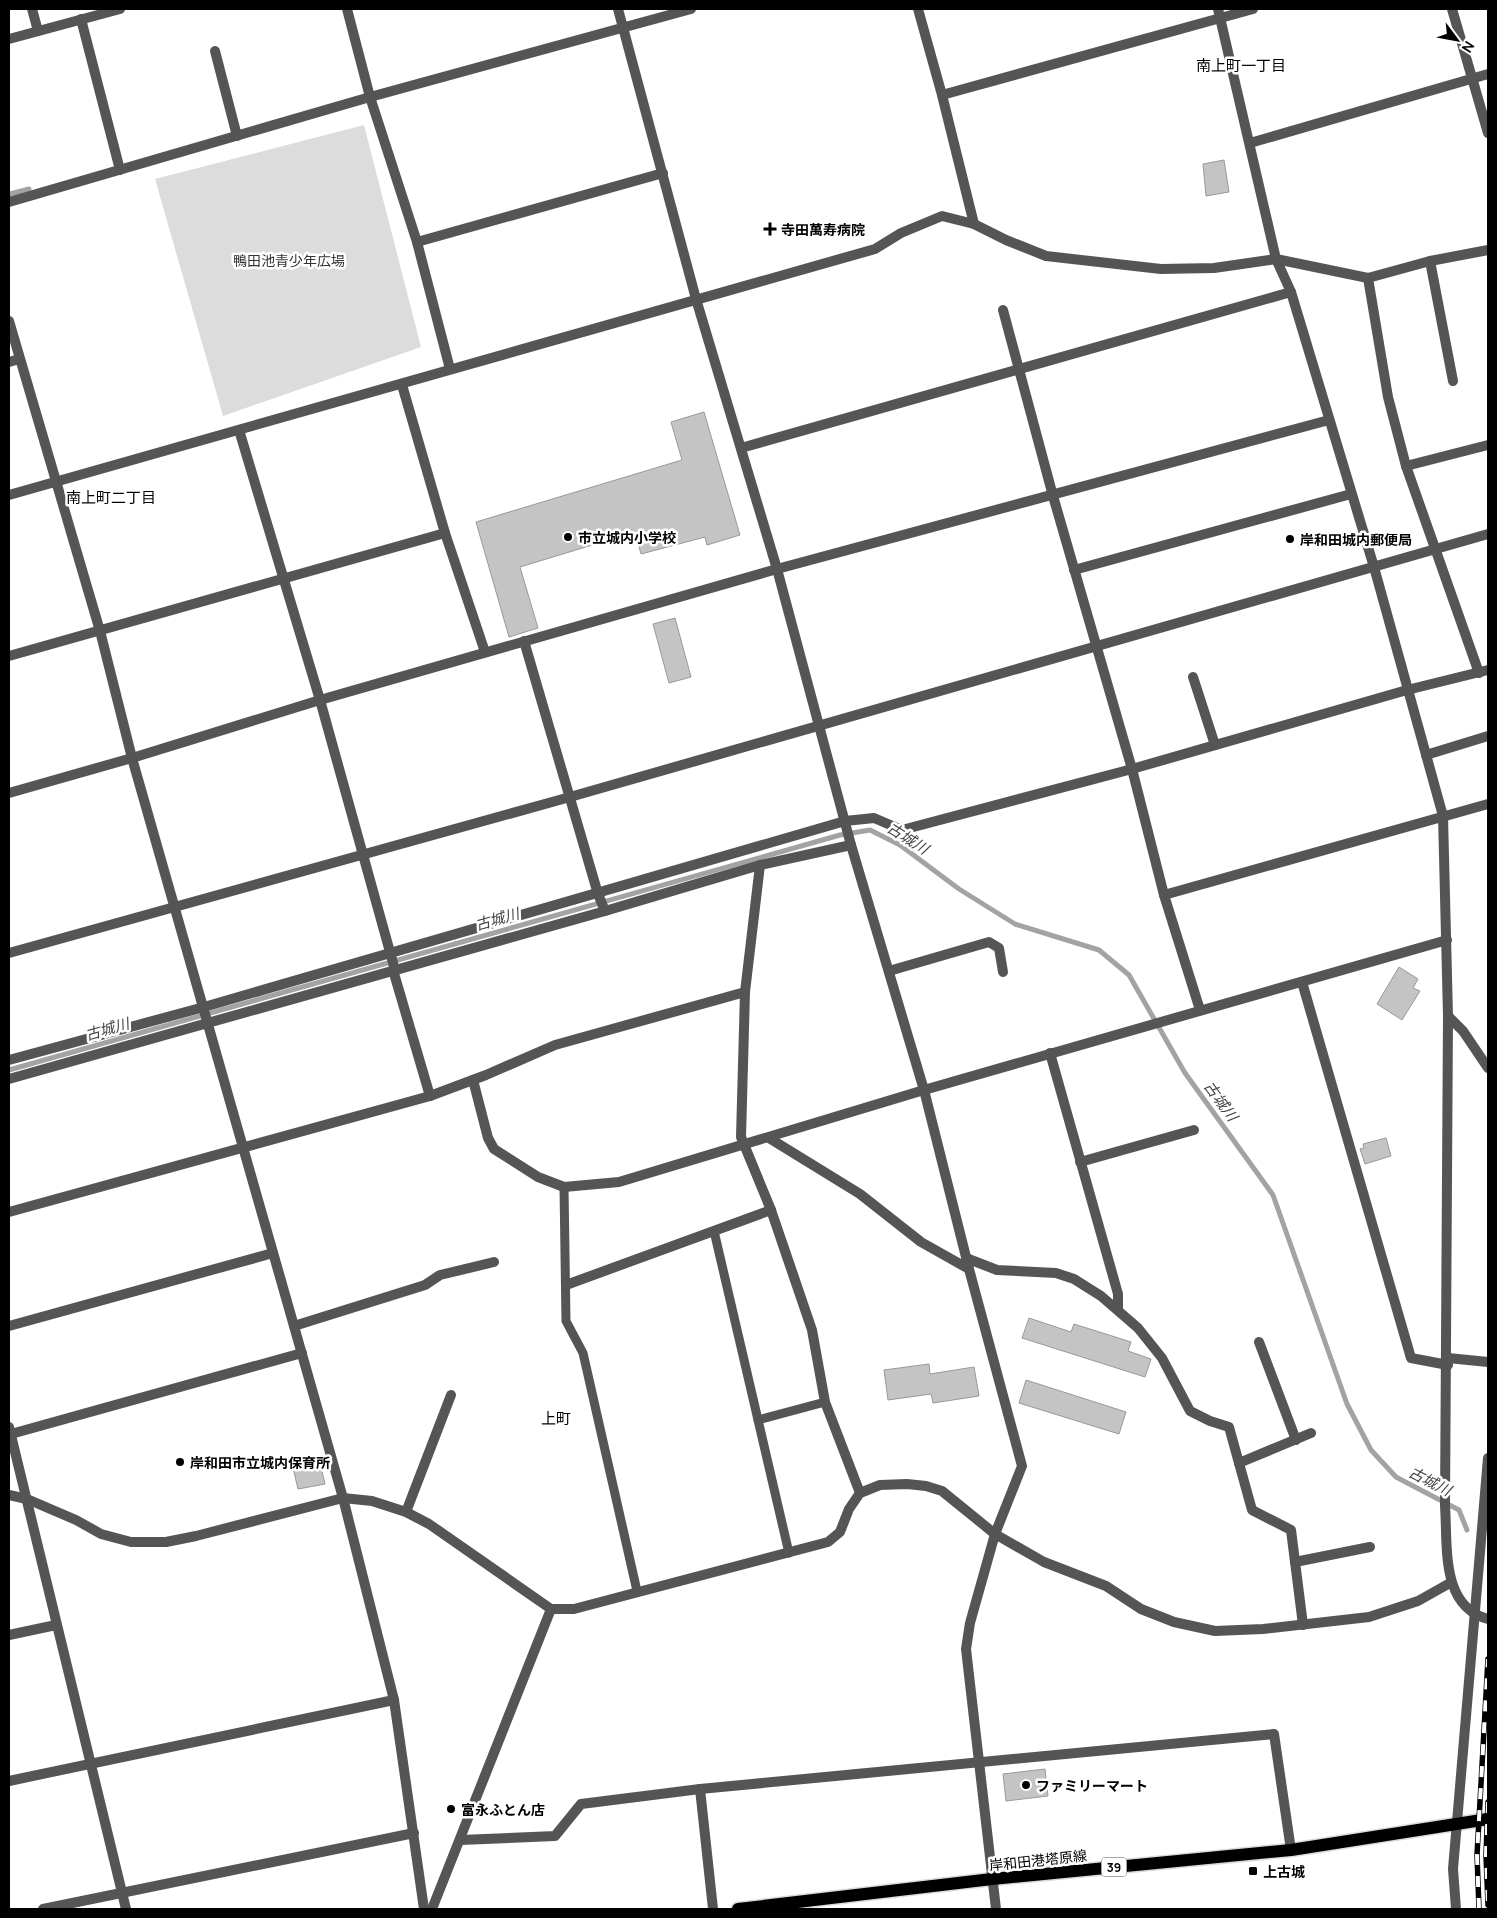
<svg xmlns="http://www.w3.org/2000/svg" width="1497" height="1918" viewBox="0 0 1497 1918" font-family="Manrope,'Noto Sans JP',sans-serif">
<style>
.green{fill:#dcdcdc}
.lines{fill:none;stroke-linecap:round;stroke-linejoin:round}
.stream{stroke:#a3a3a3;stroke-width:5}
.building{fill:#c4c4c4;stroke:#999}
.primary-casing{stroke:#dbdbdb;stroke-width:15}
.service{stroke:#555;stroke-width:9}
.pedestrian{stroke:#555;stroke-width:10}
.minor{stroke:#555;stroke-width:10}
.primary{stroke:#000;stroke-width:12}
.rail-casing{stroke:#000;stroke-width:5.5}
.rail{stroke:#fff;stroke-width:4;stroke-dasharray:11;stroke-linecap:butt}
.poi-dot{fill:#000;stroke:#fff;stroke-width:2}
.labels{text-anchor:middle;dominant-baseline:central;stroke-width:5;stroke-linejoin:round;paint-order:stroke}
.shield{fill:#fff;stroke:#4c4c4c;stroke-width:1}
.shield-label{font-size:12px;font-weight:bold;fill:#000}
.poi-label{font-size:14px;font-weight:bold;fill:#000;stroke:#fff;text-anchor:start}
.park-label{font-size:14px;fill:#333;stroke:#fff}
.street-label{font-size:14px;fill:#000;stroke:#fff}
.neighbourhood-label{font-size:15px;fill:#000;stroke:#fff}
.water-label{font-size:15px;font-style:italic;fill:#444;stroke:#fff}
</style>
<rect width="100%" height="100%" fill="#fff"/>
<polygon class="green" points="364,125 421,347 223,416 155,179"/>
<g class="lines">
<g class="stream">
<polyline points="10,194 29,189"/>
<polyline points="9,1070 840,835 870,830 900,845 959,889 1015,924 1099,950 1129,975 1185,1073 1273,1195 1347,1404 1371,1450 1396,1477 1459,1510 1467,1530"/>
</g>
</g>
<g class="building">
<polygon points="1224,160 1229,192 1206,196 1203,164"/>
<polygon points="704,412 740,535 707,545 705,537 641,554 635,532 520,567 538,628 509,637 476,522 682,460 671,422"/>
<polygon points="675,618 691,677 669,683 653,624"/>
<polygon points="1399,967 1418,979 1413,988 1420,991 1402,1020 1377,1004"/>
<polygon points="1386,1138 1391,1156 1365,1164 1360,1149 1364,1148 1363,1144"/>
<polygon points="1029,1318 1071,1332 1074,1324 1131,1342 1128,1351 1151,1359 1145,1377 1022,1338"/>
<polygon points="929,1364 930,1374 974,1367 979,1396 933,1403 931,1394 888,1400 884,1370"/>
<polygon points="1026,1380 1126,1412 1119,1434 1019,1403"/>
<polygon points="321,1467 325,1484 298,1489 293,1468"/>
<polygon points="1045,1769 1048,1796 1006,1801 1003,1774"/>
</g>
<g class="lines">
<g class="primary-casing">
<polyline id="primary" points="738,1909 992,1879 1291,1850 1488,1819"/>
</g>
<g class="service">
<polyline points="564,1187 566,1321 583,1353 637,1591"/>
<polyline points="714,1231 789,1553"/>
<polyline points="758,1420 825,1402"/>
</g>
<g class="pedestrian">
<polyline points="918,9 942,95 1253,9"/>
<polyline points="1003,310 1053,496"/>
<polyline points="741,448 1291,292"/>
</g>
<g class="minor">
<polyline points="32,9 38,31"/>
<polyline points="347,9 370,97 417,242 450,369"/>
<polyline points="618,9 696,299 777,569 851,845 924,1090 969,1269 1022,1466 995,1534 970,1623 966,1649 996,1909"/>
<path d="M 1218,9 L 1276,259 L 1291,292 L 1374,567 L 1443,816 L 1448,1016 L 1445,1506 C 1448,1546 1440,1606 1488,1619"/>
<polyline points="1452,9 1488,133"/>
<polyline points="81,19 120,170"/>
<polyline points="9,39 120,9"/>
<polyline points="215,51 237,136"/>
<polyline points="942,95 974,224"/>
<polyline points="1250,143 1488,74"/>
<polyline points="9,202 370,97 691,9"/>
<polyline points="417,242 663,173"/>
<polyline points="1430,261 1453,381"/>
<polyline points="1368,278 1388,397 1406,466 1479,673"/>
<polyline points="9,321 100,631 132,758 343,1498 394,1700 424,1909"/>
<polyline points="9,362 19,359"/>
<polyline points="402,385 445,533 485,652"/>
<polyline points="239,430 320,700 395,970"/>
<polyline points="1406,466 1488,445"/>
<polyline points="9,495 875,249 901,233 942,216 974,224 1006,240 1046,256 1161,269 1214,268 1276,259 1368,278 1430,261 1488,250"/>
<polyline points="1053,496 1132,769 1164,895 1200,1010"/>
<polyline points="1074,570 1351,494"/>
<polyline points="524,641 598,894 605,911"/>
<polyline points="9,656 445,533"/>
<polyline points="1193,677 1215,745"/>
<polyline points="1426,755 1488,736"/>
<polyline points="9,793 132,758 320,700 777,569 1329,420"/>
<polyline points="760,865 745,992 741,1137 771,1210 812,1330 825,1402 860,1493"/>
<polyline points="1164,895 1488,804"/>
<polyline points="9,953 570,797 1488,534"/>
<polyline points="393,970 430,1096"/>
<polyline points="889,971 989,942 999,948 1003,972"/>
<polyline points="1302,982 1411,1358 1448,1365"/>
<polyline points="1448,1016 1463,1031 1488,1068"/>
<polyline points="1050,1053 1118,1294 1118,1310"/>
<polyline points="9,1060 204,1007 845,821 874,818 902,830 1132,769 1407,690 1488,670"/>
<polyline points="9,1079 605,911 760,865 851,845"/>
<polyline points="473,1080 488,1138 494,1149 538,1177 564,1187 619,1182 924,1090 1447,940"/>
<polyline points="769,1138 860,1194 921,1242 969,1269"/>
<polyline points="1080,1162 1194,1130"/>
<polyline points="9,1212 430,1096 486,1075 555,1045 745,992"/>
<polyline points="966,1258 997,1270 1056,1273 1074,1279 1101,1296 1138,1328 1162,1358 1190,1411 1210,1421 1229,1427 1252,1510 1291,1530 1303,1625"/>
<polyline points="566,1285 771,1210"/>
<polyline points="9,1326 273,1253"/>
<polyline points="294,1326 425,1285 440,1275 494,1262"/>
<polyline points="1259,1342 1296,1440"/>
<polyline points="1448,1358 1488,1362"/>
<polyline points="9,1427 126,1909"/>
<polyline points="11,1434 302,1353"/>
<polyline points="1239,1463 1311,1433"/>
<polyline points="9,1495 27,1499 76,1520 101,1534 131,1542 166,1542 196,1536 343,1498 372,1501 406,1512 429,1524 551,1609 574,1609 828,1542 840,1532 849,1509 860,1493 880,1485 907,1484 926,1486 942,1491 995,1534 1044,1562 1106,1586 1141,1609 1174,1622 1215,1631 1263,1629 1369,1617 1418,1601 1450,1583"/>
<polyline points="406,1512 451,1395"/>
<polyline points="1295,1562 1370,1547"/>
<polyline points="9,1635 56,1625"/>
<polyline points="9,1781 394,1700"/>
<polyline points="700,1789 713,1909"/>
<polyline points="460,1840 555,1836 581,1804 700,1789 1274,1734 1291,1850"/>
<polyline points="43,1909 414,1833"/>
<polyline points="432,1909 551,1609"/>
<polyline points="1456,1909 1453,1869 1488,1458"/>
</g>
<use href="#primary" class="primary"/>
<g class="rail-casing">
<g id="rail">
<polyline points="1488,1802 1486,1855 1488,1905"/>
<polyline points="1479,1909 1477,1855 1488,1659"/>
</g>
</g>
<use href="#rail" class="rail"/>
</g>
<g class="poi-dot">
<path d="M767.5 221.5h5v5h5v5h-5v5h-5v-5h-5v-5h5z"/>
<circle cx="568" cy="537" r="5"/>
<circle cx="1290" cy="539" r="5"/>
<circle cx="180" cy="1462" r="5"/>
<circle cx="1026" cy="1785" r="5"/>
<circle cx="451" cy="1809" r="5"/>
<rect x="1248" y="1866" width="10" height="10" rx="2.5"/>
</g>
<g class="labels">
<rect class="shield" x="1101.5" y="1857.5" width="25" height="19" rx="4"/>
<g class="shield-label">
<text x="1114" y="1867">39</text>
</g>
<g class="poi-label">
<text x="781" y="229">寺田萬寿病院</text>
<text x="578" y="537">市立城内小学校</text>
<text x="1300" y="539">岸和田城内郵便局</text>
<text x="190" y="1462">岸和田市立城内保育所</text>
<text x="1036" y="1785">ファミリーマート</text>
<text x="461" y="1809">富永ふとん店</text>
<text x="1263" y="1871">上古城</text>
</g>
<g class="park-label">
<text x="289" y="260">鴨田池青少年広場</text>
</g>
<g class="street-label">
<text transform="translate(1038 1860) rotate(-6)">岸和田港塔原線</text>
</g>
<g class="neighbourhood-label">
<text x="1241" y="65">南上町一丁目</text>
<text x="111" y="497">南上町二丁目</text>
<text x="556" y="1418">上町</text>
</g>
<g class="water-label">
<text transform="translate(908 838) rotate(32)">古城川</text>
<text transform="translate(497 919) rotate(-16)">古城川</text>
<text transform="translate(107 1029) rotate(-16)">古城川</text>
<text transform="translate(1221 1101) rotate(54)">古城川</text>
<text transform="translate(1430 1481) rotate(27)">古城川</text>
</g>
</g>
<rect width="1497" height="1918" fill="none" stroke="#000000" stroke-width="20"/>
<g transform="translate(1457 40) rotate(122)" stroke="#ffffff" stroke-width="4" paint-order="stroke">
<path d="M0-4L9 19L0 12L-9 19Z" fill="#000000"/>
<text y="-8" font-size="14" font-weight="bold" text-anchor="middle" fill="#000000">N</text>
</g>
</svg>
